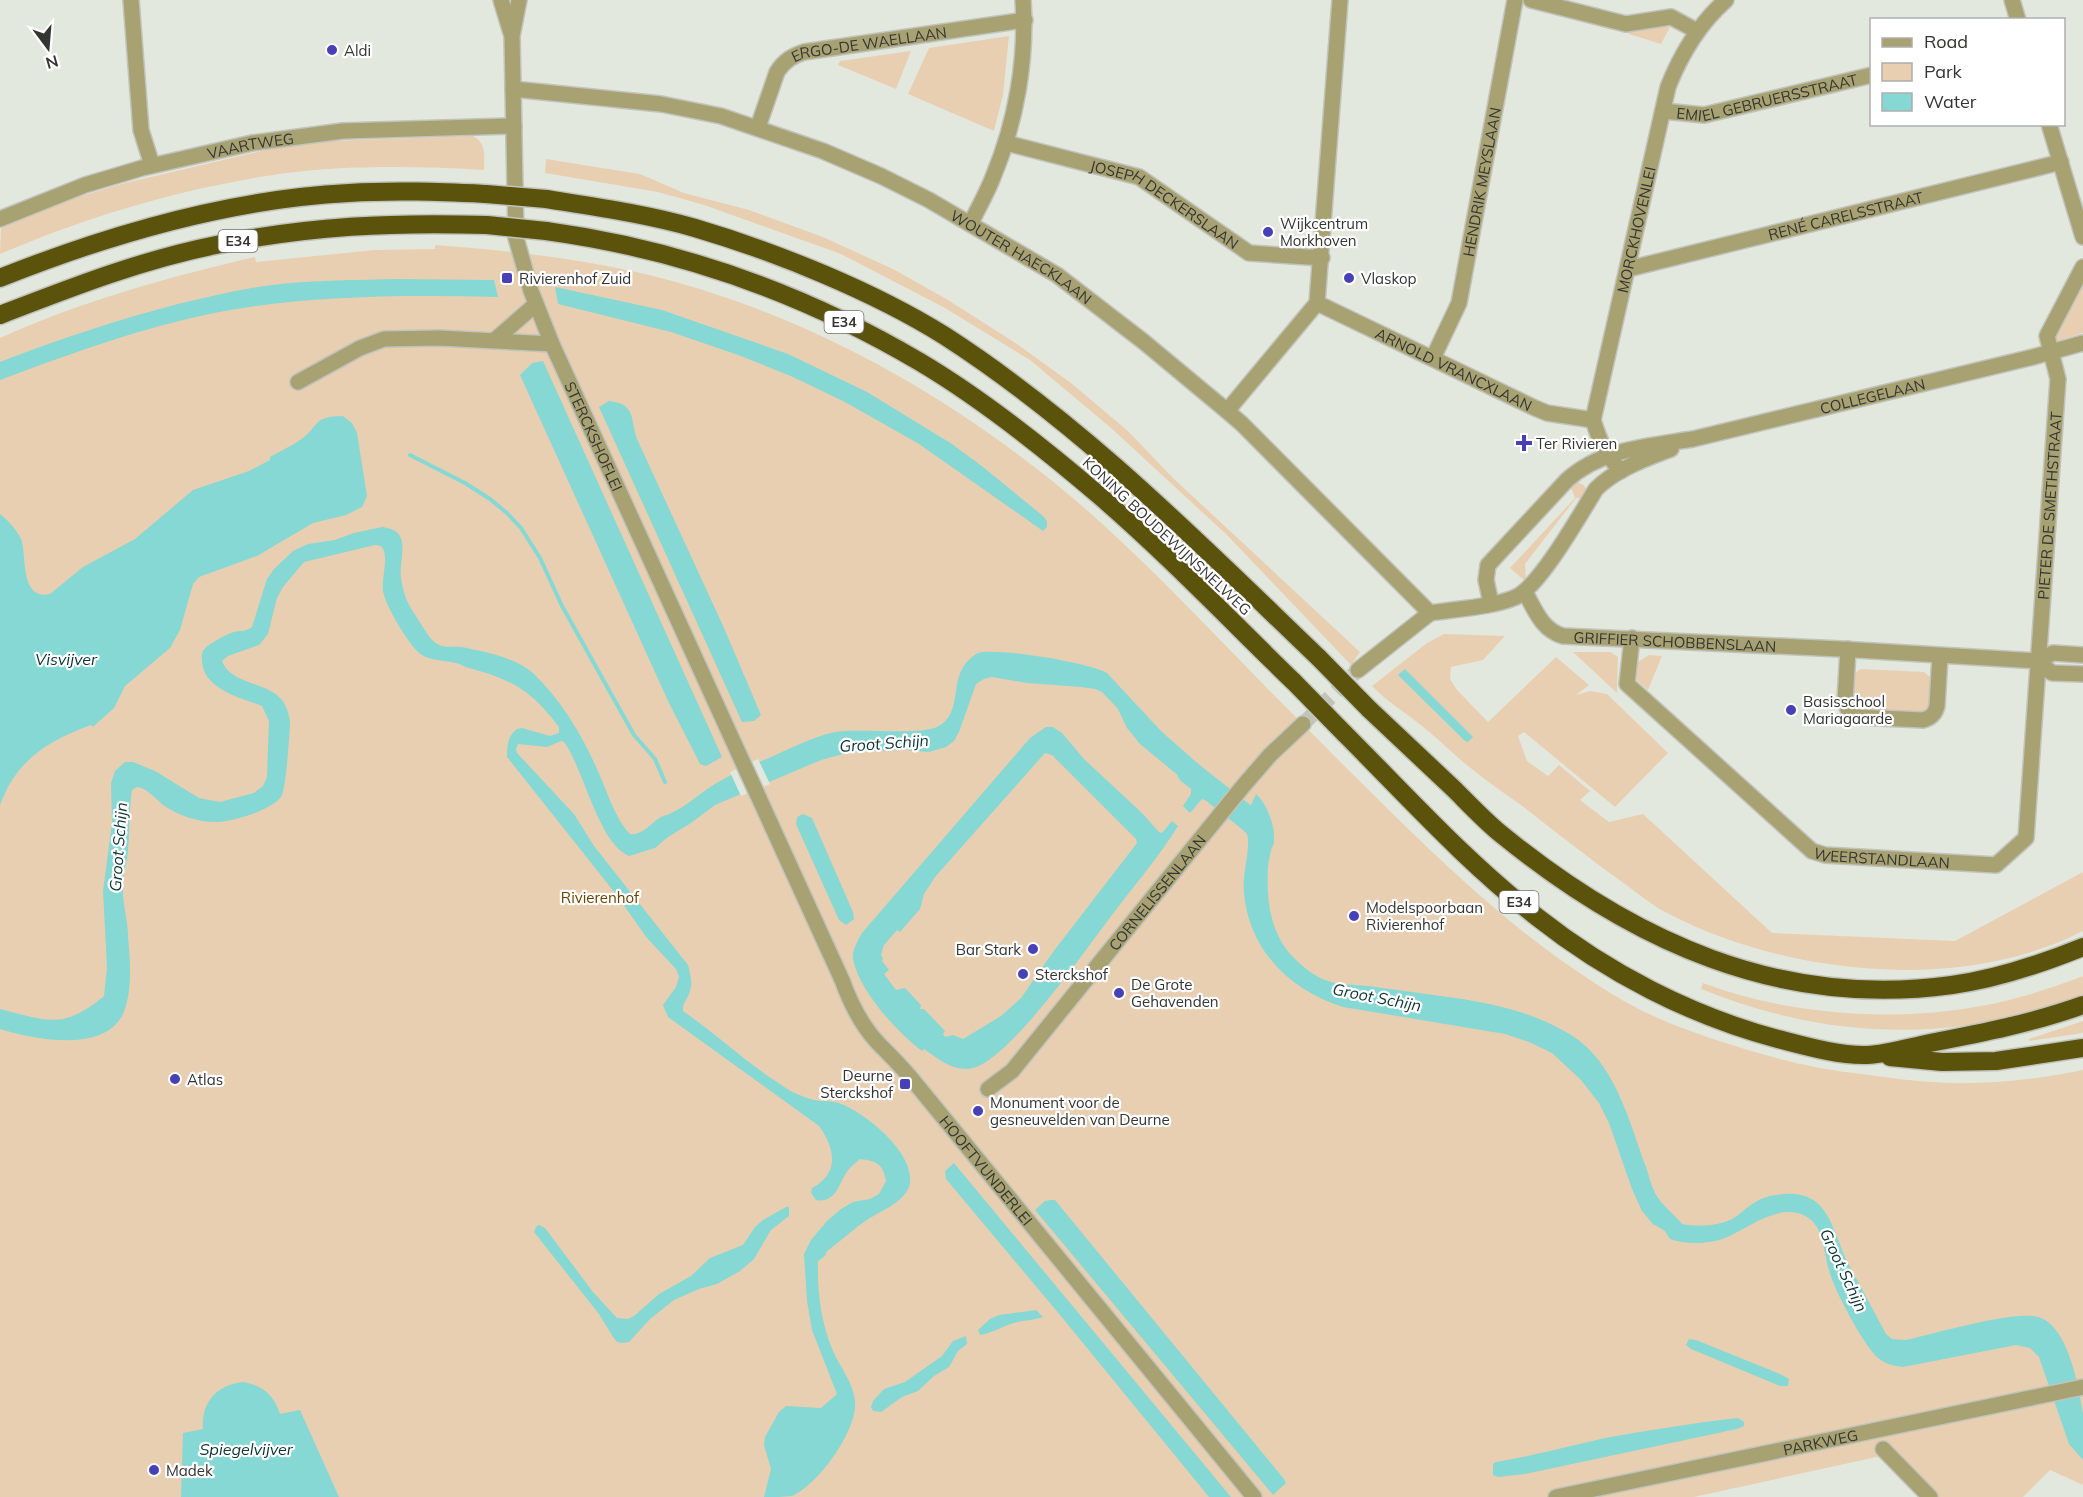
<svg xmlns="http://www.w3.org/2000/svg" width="2083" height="1497" viewBox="0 0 2083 1497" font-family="Mulish,sans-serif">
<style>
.green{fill:#e9cfb1}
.water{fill:#85d8d3;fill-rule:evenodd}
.pier{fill:#e3e8df}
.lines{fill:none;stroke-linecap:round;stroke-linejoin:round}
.stream{stroke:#85d8d3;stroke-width:4}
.river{stroke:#85d8d3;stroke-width:24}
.minor-tunnel{stroke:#c0c4bc;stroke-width:15;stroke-dasharray:15 8;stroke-linecap:butt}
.minor-casing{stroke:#c0c4bc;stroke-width:18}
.highway-casing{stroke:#c0c4bc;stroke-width:21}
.minor{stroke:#a8a273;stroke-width:15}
.highway{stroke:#5b520c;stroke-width:18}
.highway-bridge-casing{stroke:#c0c4bc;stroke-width:21;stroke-linecap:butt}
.highway-bridge{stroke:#5b520c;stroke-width:18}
.poi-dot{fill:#4740b6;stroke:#fff;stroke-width:2}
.labels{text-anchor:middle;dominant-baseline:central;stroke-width:4.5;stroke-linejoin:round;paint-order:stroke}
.shield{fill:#fff;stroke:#707270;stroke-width:1.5}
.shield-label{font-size:14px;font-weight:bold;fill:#333532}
.street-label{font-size:15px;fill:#333532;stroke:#fff}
.poi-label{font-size:15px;fill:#333532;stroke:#fff;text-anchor:start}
.park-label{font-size:15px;fill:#6a4300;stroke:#fff}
.water-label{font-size:16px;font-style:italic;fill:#0b3533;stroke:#fff}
</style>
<rect width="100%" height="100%" fill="#e3e8df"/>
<g class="green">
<polygon points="1657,26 1670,27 1661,44 1629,34 1629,31"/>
<polygon points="1009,36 1003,95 994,131 908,94 929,48"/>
<polygon points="911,51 896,89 838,65 840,61"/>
<path d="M 473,136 C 487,144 484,155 484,170 C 417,166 346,165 279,174 C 184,188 88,216 0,254 L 1,228 L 68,200 L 125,183 L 274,148 L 330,141 Z"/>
<polygon points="546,159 640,174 684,193 749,210 823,237 895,270 948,300 1017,344 1071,383 1128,431 1173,478 1360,652 1351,665 1227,535 1111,428 1030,360 945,308 841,254 704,205 658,192 545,173"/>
<path d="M 435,245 C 502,250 570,257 636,272 C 773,303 904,369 1016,453 C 1094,510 1162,580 1229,649 C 1285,707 1342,764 1399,820 C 1471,890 1537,950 1624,1001 C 1652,1017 1683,1029 1713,1039 C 1765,1056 1808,1068 1862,1074 C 1891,1078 1920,1082 1949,1083 C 1994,1084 2039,1079 2083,1070 L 2083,1485 L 2050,1470 L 2023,1497 L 1937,1497 L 1895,1453 L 1694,1497 L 0,1497 L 0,338 C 82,301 168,277 255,257 L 256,262 L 374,250 L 435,249 Z"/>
<polygon points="2083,276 2083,333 2053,342 2051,335"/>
<polygon points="1577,482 1584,485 1588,492 1581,506 1581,498 1576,498 1525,564 1526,579 1524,580 1510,568 1575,498 1570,485"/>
<path d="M 1444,634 L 1505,636 L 1483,660 L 1451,667 L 1450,679 L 1457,690 L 1488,722 L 1556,657 L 1589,685 L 1576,695 L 1590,691 L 1607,694 L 1668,753 L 1615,807 L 1524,732 L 1518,736 L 1527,761 L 1548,776 L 1559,765 L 1590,791 L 1580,800 L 1609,822 L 1643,814 L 1772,933 L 1955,941 L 2083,872 L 2083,931 C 1961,994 1785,975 1667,913 C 1653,906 1641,896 1629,887 C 1592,861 1557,833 1521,805 C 1501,791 1481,777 1463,762 C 1449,750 1436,737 1422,726 C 1405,712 1387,702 1372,686 L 1427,643 Z"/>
<polygon points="1573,652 1610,652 1618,657 1617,693"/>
<polygon points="1649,655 1662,656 1648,690 1637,680 1638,662"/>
<path d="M 1861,669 L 1924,672 L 1932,679 L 1932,705 L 1926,713 L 1857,710 C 1850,698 1846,676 1861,669 Z"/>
<path d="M 2083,976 L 2083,994 C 1955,1045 1827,1040 1701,989 L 1703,983 C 1796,1018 1913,1024 2009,1000 C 2034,994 2059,985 2083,976 Z"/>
<polygon points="2083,1021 2083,1033 2029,1041 2029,1039"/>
</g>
<g class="water">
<path d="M 399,279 L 494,280 L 498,297 C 408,295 319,295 230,310 C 151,324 75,352 0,380 L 0,362 C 59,339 117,320 178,304 C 209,297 240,289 272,285 C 314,280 357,280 399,279 Z"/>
<polygon points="555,287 662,310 788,354 867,392 952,444 983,467 1043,516 1047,521 1047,527 1043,531 919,444 845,402 793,377 741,356 671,332 558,304"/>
<polygon points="543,361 722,757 706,766 700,764 696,756 669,703 520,375 532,363"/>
<path d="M 609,401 C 636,404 630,418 637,439 L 724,628 L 761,715 L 754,721 L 742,722 L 599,407 Z"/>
<path d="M 343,416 L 352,423 L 357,433 L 367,496 L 362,507 L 346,515 L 313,523 L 257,556 L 199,577 L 193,584 L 180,630 L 170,648 L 125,686 L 114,708 L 95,725 L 93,727 L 91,725 C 48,741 17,759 0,805 L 0,514 C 8,520 17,530 21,539 C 27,553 19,601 50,594 L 83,567 L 135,539 L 193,490 L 249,471 L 270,460 L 270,457 C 280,451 292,446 303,438 C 321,423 313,417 343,416 Z"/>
<path d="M 382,527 C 407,530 403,546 401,565 C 400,572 401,580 403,588 C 405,601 414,613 421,624 C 426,632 431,641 439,645 C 446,648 455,646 462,647 C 486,652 515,657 534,674 C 561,700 582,735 597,769 C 607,790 614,817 630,834 C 642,836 651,823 661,817 C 665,815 669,815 673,812 C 688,805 700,793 715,784 C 730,775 747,767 764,760 C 786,751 811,737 835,732 C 859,728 922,736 939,726 C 960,714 952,687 962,669 C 965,663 972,656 978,653 C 996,647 1090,663 1107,673 L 1161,731 L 1222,785 L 1208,801 L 1202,799 L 1190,813 L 1183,806 L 1191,794 L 1191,786 L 1140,744 L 1127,728 L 1118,709 L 1102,692 L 1095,689 L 1081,687 L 1027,683 L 992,677 L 984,679 L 976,684 L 959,732 L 954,741 L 946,747 L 929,752 L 906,750 L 866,751 L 843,754 L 821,760 L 715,805 L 691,823 L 668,837 L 655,848 L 629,856 C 598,843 584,769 564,742 L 561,741 L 547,747 L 518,744 L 516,749 L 517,753 L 574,814 L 594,846 L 688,965 C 690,974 693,982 690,991 C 688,999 682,1003 683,1011 C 719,1036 751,1067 789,1090 C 796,1094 806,1098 814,1100 C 823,1102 833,1100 841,1104 C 866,1113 919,1156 909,1187 C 902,1204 880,1211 867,1220 C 853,1229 841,1241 827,1251 L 825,1256 L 818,1261 C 817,1291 821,1323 833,1351 C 840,1367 853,1382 855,1401 C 858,1430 818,1485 792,1496 C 784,1497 773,1497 764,1497 L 771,1469 L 764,1445 L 765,1437 L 779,1412 L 786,1406 L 821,1408 L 837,1394 L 812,1330 L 807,1301 L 804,1254 L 811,1240 L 827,1221 L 841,1209 L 853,1202 L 870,1199 L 879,1194 L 886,1181 C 883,1164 877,1161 860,1159 C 856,1162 852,1166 849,1169 C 839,1181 837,1204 816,1200 L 811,1193 L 812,1188 C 840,1173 835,1148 819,1126 L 668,1017 L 663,1005 L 676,987 L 679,977 L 676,969 L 647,938 L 615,893 L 507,757 C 507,746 508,735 517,729 L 522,728 L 550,736 L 559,733 L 559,727 C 531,690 513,680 469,668 C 464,667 461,664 456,663 C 444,660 426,661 417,651 C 406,639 386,607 383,591 C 381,577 390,556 381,546 L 375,545 L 304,562 L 283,587 L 277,598 L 268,634 L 259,645 L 228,656 L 222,661 C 231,685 267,681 282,700 C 286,705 289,714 290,721 C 290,731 286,791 281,797 C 271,810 234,821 218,822 C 201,823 180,816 166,807 C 157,801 148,788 137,787 L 132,790 C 129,809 130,830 128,850 C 127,862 123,874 123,886 C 122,903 128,920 128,936 C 130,960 133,991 123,1014 C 104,1054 32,1039 0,1029 L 0,1009 C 48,1021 63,1030 104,996 L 107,968 L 103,891 L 112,823 L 111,783 L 115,771 L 125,762 L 133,762 L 155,771 L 199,798 L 220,802 L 254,793 L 263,786 L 267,777 L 269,721 L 262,706 C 241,698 203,689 202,661 C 201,653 203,649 209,645 C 217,640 226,634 234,632 C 242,630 246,632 252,627 L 267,579 L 274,569 L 293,551 L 308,544 L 335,540 L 354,533 Z"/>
<polygon points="1405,669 1473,737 1468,742 1465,741 1398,675"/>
<path d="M 1046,727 L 1053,727 L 1062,733 L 1084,759 L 1143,814 L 1159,832 L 1162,833 L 1172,821 L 1178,826 C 1160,855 1139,880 1118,907 C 1091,942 1011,1059 973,1068 C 955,1073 938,1059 924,1049 L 922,1051 C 897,1032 859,991 853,959 C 852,950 858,940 862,933 L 1030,738 ZM 1045,753 L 1052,755 L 1136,839 L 1137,843 L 1053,952 L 1021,998 L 1001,1016 L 968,1036 L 963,1039 L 953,1035 L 945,1037 L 943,1034 L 945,1031 L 924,1009 L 920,1009 L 921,1005 L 905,988 L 896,990 L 884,974 L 889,970 L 882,961 L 883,959 L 881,955 L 884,945 L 897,930 L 900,932 L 920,909 L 924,894 L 935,877 Z"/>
<path d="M 1256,794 C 1265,801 1274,823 1274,835 C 1273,845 1269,856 1268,866 C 1266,900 1270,935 1295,959 C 1329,992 1343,981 1383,988 C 1447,998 1515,1000 1571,1035 C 1616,1063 1629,1122 1646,1167 C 1649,1176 1651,1185 1655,1193 C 1662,1206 1673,1213 1682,1224 C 1697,1227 1719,1226 1732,1219 C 1740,1215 1746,1207 1754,1203 C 1764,1196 1773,1195 1785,1194 C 1829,1191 1832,1230 1847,1261 C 1860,1285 1873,1310 1886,1334 L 1892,1339 L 1906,1340 C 1933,1334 2015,1310 2038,1317 C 2068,1325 2079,1387 2083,1414 C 2083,1429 2083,1445 2083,1460 L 2069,1444 L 2039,1357 L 2030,1348 L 2016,1345 L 1903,1367 C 1894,1366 1885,1364 1878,1358 C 1864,1346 1833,1288 1829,1270 C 1824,1254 1824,1230 1810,1219 C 1782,1199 1750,1228 1725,1238 C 1710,1244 1685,1245 1670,1239 L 1665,1231 L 1653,1224 L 1642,1211 L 1632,1189 L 1609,1123 L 1599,1103 L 1581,1080 L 1552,1053 L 1529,1042 L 1505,1034 L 1343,1007 C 1291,991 1249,951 1244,893 C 1242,875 1249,856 1248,838 L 1247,834 L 1237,824 L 1250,807 Z"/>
<polygon points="803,814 812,818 853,912 854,919 846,925 839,920 796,824 797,817"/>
<polygon points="954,1163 1231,1497 1209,1497 1060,1315 946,1179 945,1171"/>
<polygon points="1050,1200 1055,1200 1284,1479 1286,1483 1273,1495 1035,1210 1045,1201"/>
<polygon points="786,1207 789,1207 789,1216 771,1230 754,1259 740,1271 717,1284 699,1289 674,1300 650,1319 629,1342 622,1343 617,1342 613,1337 599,1314 534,1232 536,1227 539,1225 545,1228 593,1292 617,1318 628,1319 634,1316 659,1294 691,1276 710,1258 743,1245 755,1227 763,1220"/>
<path d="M 1036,1310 L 1043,1317 C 1032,1321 1019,1320 1008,1325 C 998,1329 991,1333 980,1335 L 978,1330 L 990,1319 L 999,1315 Z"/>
<polygon points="966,1336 967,1344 958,1351 949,1367 934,1376 918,1391 902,1397 881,1412 873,1411 871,1407 873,1401 884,1389 905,1382 942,1356 953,1341"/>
<polygon points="1689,1339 1696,1340 1780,1374 1789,1379 1788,1386 1780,1386 1691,1349 1686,1345"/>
<path d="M 243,1382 C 262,1385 274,1395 280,1414 L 300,1410 L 339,1497 L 181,1497 L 183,1433 L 203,1429 C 201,1403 216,1385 243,1382 Z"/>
<path d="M 1738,1418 L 1744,1422 L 1744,1426 L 1737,1429 L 1525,1474 L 1498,1477 L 1493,1475 L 1493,1464 L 1496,1462 C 1533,1456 1569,1446 1605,1438 C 1649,1430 1694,1423 1738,1418 Z"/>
</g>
<polygon class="pier" points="758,759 770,784 741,796 730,772"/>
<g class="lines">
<polyline class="stream" points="410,455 465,483 490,499 507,513 521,528 540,558 562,606 634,735 655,759 665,782"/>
<polyline class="river" points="1189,772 1255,824 1260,832 1262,841"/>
<polyline class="minor-tunnel" points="1303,724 1358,670"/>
<g class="minor-casing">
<g id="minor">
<polyline points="131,0 141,130 152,165"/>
<polyline points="501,0 511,33"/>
<path id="s1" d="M 519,0 L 512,36 L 516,238 L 531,291 L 552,344 L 842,980 C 850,1002 861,1025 878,1043 C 889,1054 900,1065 911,1078 L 1254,1497"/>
<polyline points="1531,0 1626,24 1671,17 1697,31"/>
<polyline points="2012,0 2018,20"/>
<path id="s2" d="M 513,89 L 661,104 L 721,116 L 823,151 L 881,176 L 929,200 L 1057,275 L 1144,342 L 1227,411 L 1242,424 L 1430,613"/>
<path id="s3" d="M 1663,111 L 1704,115 L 1872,75"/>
<polyline points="2049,124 2083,237"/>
<path id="s4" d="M 758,127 L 777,72 C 784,61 792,56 804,52 L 1025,20"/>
<path id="s5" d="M 1006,143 L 1139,177 L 1249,253 L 1322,258"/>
<path id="s6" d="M 0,219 L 85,185 L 142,168 L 252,143 L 343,131 L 514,126"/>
<path d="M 971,223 C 978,208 987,193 993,177 C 1016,122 1027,60 1023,0"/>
<path id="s7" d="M 1628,269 L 2061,162"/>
<path id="s8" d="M 1317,303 L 1535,408 L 1547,413 L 1593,420"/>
<polyline points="496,339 536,304"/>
<path id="s9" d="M 1433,358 L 1459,303 L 1515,0"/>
<polyline points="298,382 360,348 384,339 439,338 552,344"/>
<polyline points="1227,411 1317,303 1340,0"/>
<path id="s10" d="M 1621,471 C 1605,454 1600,442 1593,420 L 1668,87 C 1681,54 1699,24 1726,0"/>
<path id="s11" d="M 1525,592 C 1535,610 1542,630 1563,636 L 1840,649 L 2038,661 L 2053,653 L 2083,655"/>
<path id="s12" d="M 1491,603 L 1486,580 L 1488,565 L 1567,480 C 1601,449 1649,446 1693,439 L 2033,357 L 2083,343"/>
<path d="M 1430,613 C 1455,609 1494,607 1516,597 C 1540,586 1581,513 1596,489 C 1616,469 1645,459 1671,449"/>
<path id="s13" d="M 1632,638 L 1627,684 L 1812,851 L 1825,855 L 1996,865 L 2026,838 L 2058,379 L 2047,336 L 2083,267"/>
<path d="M 1848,649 L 1845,702 L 1849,712 L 1858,717 L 1923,720 C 1931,718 1935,714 1937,706 L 1940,656"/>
<polyline points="2038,661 2052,673 2083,674"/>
<polyline points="1358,670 1430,613"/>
<path id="s14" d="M 988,1089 L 1012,1071 L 1244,785 L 1270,755 L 1303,724"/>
<polyline points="1883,1449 1930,1497"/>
<path id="s15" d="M 1556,1497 L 2083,1387"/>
</g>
</g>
<g class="highway-casing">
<g id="highway">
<path d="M 546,199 C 596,207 646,214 695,228 C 776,252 873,291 945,336 C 1083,425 1200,544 1319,658"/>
<path d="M 546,231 C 678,249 805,294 920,362 C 984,400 1044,448 1101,497 C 1168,555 1230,620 1294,682"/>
<path d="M 0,278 C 110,234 230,199 349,193 C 395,190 440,192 486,194"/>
<path d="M 0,315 C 70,288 141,260 216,245 C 309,226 392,222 487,225"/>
<path d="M 1369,709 C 1398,736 1426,763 1455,790 C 1470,805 1485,821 1501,834 C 1632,941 1780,1009 1952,985 C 1997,979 2041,964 2083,947"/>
<path d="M 1344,733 C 1407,796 1467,863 1537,917 C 1608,973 1691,1016 1778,1039 C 1805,1046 1840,1056 1867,1055 C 1888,1054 1910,1047 1930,1043 C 1982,1033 2033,1023 2083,1005"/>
<polyline points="1890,1057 1942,1062 1996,1061 2083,1048"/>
</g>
</g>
<use href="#minor" class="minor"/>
<use href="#highway" class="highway"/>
<g class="highway-bridge-casing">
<g id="highway-bridge">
<polyline points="486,194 546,199"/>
<polyline points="487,225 546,231"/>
<polyline points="1319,658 1369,709"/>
<polyline points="1294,682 1344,733"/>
</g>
</g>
<use href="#highway-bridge" class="highway-bridge"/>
</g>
<g class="poi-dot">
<circle cx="332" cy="50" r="6"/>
<circle cx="1268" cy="232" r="6"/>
<rect x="501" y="272" width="12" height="12" rx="3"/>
<circle cx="1349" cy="278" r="6"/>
<path d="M1521 434h6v6h6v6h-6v6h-6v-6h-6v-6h6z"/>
<circle cx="1791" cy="710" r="6"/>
<circle cx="1354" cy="916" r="6"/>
<circle cx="1033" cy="949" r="6"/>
<circle cx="1023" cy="974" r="6"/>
<circle cx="1119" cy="993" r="6"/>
<circle cx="175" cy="1079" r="6"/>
<rect x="899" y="1078" width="12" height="12" rx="3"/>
<circle cx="978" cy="1111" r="6"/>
<circle cx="154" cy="1470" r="6"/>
</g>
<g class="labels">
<g class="shield">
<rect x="218.5" y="230" width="39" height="22" rx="4.5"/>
<rect x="824.5" y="311" width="39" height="22" rx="4.5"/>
<rect x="1499.5" y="891" width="39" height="22" rx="4.5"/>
</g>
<g class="shield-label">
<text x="238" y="241">E34</text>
<text x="844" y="322">E34</text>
<text x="1519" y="902">E34</text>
</g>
<g class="street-label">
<text stroke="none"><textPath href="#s4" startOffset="158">ERGO-DE WAELLAAN</textPath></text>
<text stroke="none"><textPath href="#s3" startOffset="106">EMIEL GEBRUERSSTRAAT</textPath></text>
<text stroke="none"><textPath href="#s6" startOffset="262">VAARTWEG</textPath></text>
<text stroke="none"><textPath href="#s9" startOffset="184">HENDRIK MEYSLAAN</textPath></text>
<text stroke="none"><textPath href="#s5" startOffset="172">JOSEPH DECKERSLAAN</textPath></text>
<text stroke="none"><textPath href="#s7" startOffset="224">RENÉ CARELSSTRAAT</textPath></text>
<text stroke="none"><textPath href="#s10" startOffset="254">MORCKHOVENLEI</textPath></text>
<text stroke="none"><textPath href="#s2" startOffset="543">WOUTER HAECKLAAN</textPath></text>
<text stroke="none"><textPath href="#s8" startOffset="152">ARNOLD VRANCXLAAN</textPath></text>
<text stroke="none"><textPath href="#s12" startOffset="474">COLLEGELAAN</textPath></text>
<text stroke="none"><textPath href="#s1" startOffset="452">STERCKSHOFLEI</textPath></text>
<text stroke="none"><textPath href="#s13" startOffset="854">PIETER DE SMETHSTRAAT</textPath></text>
<text transform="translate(1167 536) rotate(43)">KONING BOUDEWIJNSNELWEG</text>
<text stroke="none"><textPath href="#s11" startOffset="172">GRIFFIER SCHOBBENSLAAN</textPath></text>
<text stroke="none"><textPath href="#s13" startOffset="366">WEERSTANDLAAN</textPath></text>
<text stroke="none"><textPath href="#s14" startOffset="260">CORNELISSENLAAN</textPath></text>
<text stroke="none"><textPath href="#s1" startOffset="1290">HOOFTVUNDERLEI</textPath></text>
<text stroke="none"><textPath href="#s15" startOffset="270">PARKWEG</textPath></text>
</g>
<g class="poi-label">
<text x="344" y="50">Aldi</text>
<text x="1280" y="223">Wijkcentrum<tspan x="1280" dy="17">Morkhoven</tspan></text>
<text x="519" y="278">Rivierenhof Zuid</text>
<text x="1361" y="278">Vlaskop</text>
<text x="1536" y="443">Ter Rivieren</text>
<text x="1803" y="701">Basisschool<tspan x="1803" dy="17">Mariagaarde</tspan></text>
<text x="1366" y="907">Modelspoorbaan<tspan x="1366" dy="17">Rivierenhof</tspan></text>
<text x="1021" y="949" text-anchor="end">Bar Stark</text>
<text x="1035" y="974">Sterckshof</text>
<text x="1131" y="984">De Grote<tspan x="1131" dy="17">Gehavenden</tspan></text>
<text x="893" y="1075" text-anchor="end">Deurne<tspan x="893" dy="17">Sterckshof</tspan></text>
<text x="187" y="1079">Atlas</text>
<text x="990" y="1102">Monument voor de<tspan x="990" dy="17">gesneuvelden van Deurne</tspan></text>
<text x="166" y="1470">Madek</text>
</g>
<g class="park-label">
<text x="600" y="897">Rivierenhof</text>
</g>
<g class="water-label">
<text x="66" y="659">Visvijver</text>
<text transform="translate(884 743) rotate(-4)">Groot Schijn</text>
<text transform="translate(118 847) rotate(-86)">Groot Schijn</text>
<text transform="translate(1377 997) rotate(11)">Groot Schijn</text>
<text transform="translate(1844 1270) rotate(65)">Groot Schijn</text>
<text x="246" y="1449">Spiegelvijver</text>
</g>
</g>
<rect x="1870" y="18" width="195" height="108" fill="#ffffff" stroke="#adaead" stroke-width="1.5"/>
<rect x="1882" y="38" width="30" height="9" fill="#a8a273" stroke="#adaead" stroke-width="1.5"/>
<text x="1924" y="48" font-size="18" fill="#333532">Road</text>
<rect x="1882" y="63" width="30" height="18" fill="#e9cfb1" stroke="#adaead" stroke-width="1.5"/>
<text x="1924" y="78" font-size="18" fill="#333532">Park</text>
<rect x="1882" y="93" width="30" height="18" fill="#85d8d3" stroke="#adaead" stroke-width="1.5"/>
<text x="1924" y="108" font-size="18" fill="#333532">Water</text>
<g transform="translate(48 48) rotate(164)" stroke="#ffffff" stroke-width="4.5" paint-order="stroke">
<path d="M0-4.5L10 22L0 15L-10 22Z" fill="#333532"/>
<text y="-9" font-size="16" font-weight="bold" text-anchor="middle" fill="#333532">N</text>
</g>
</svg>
